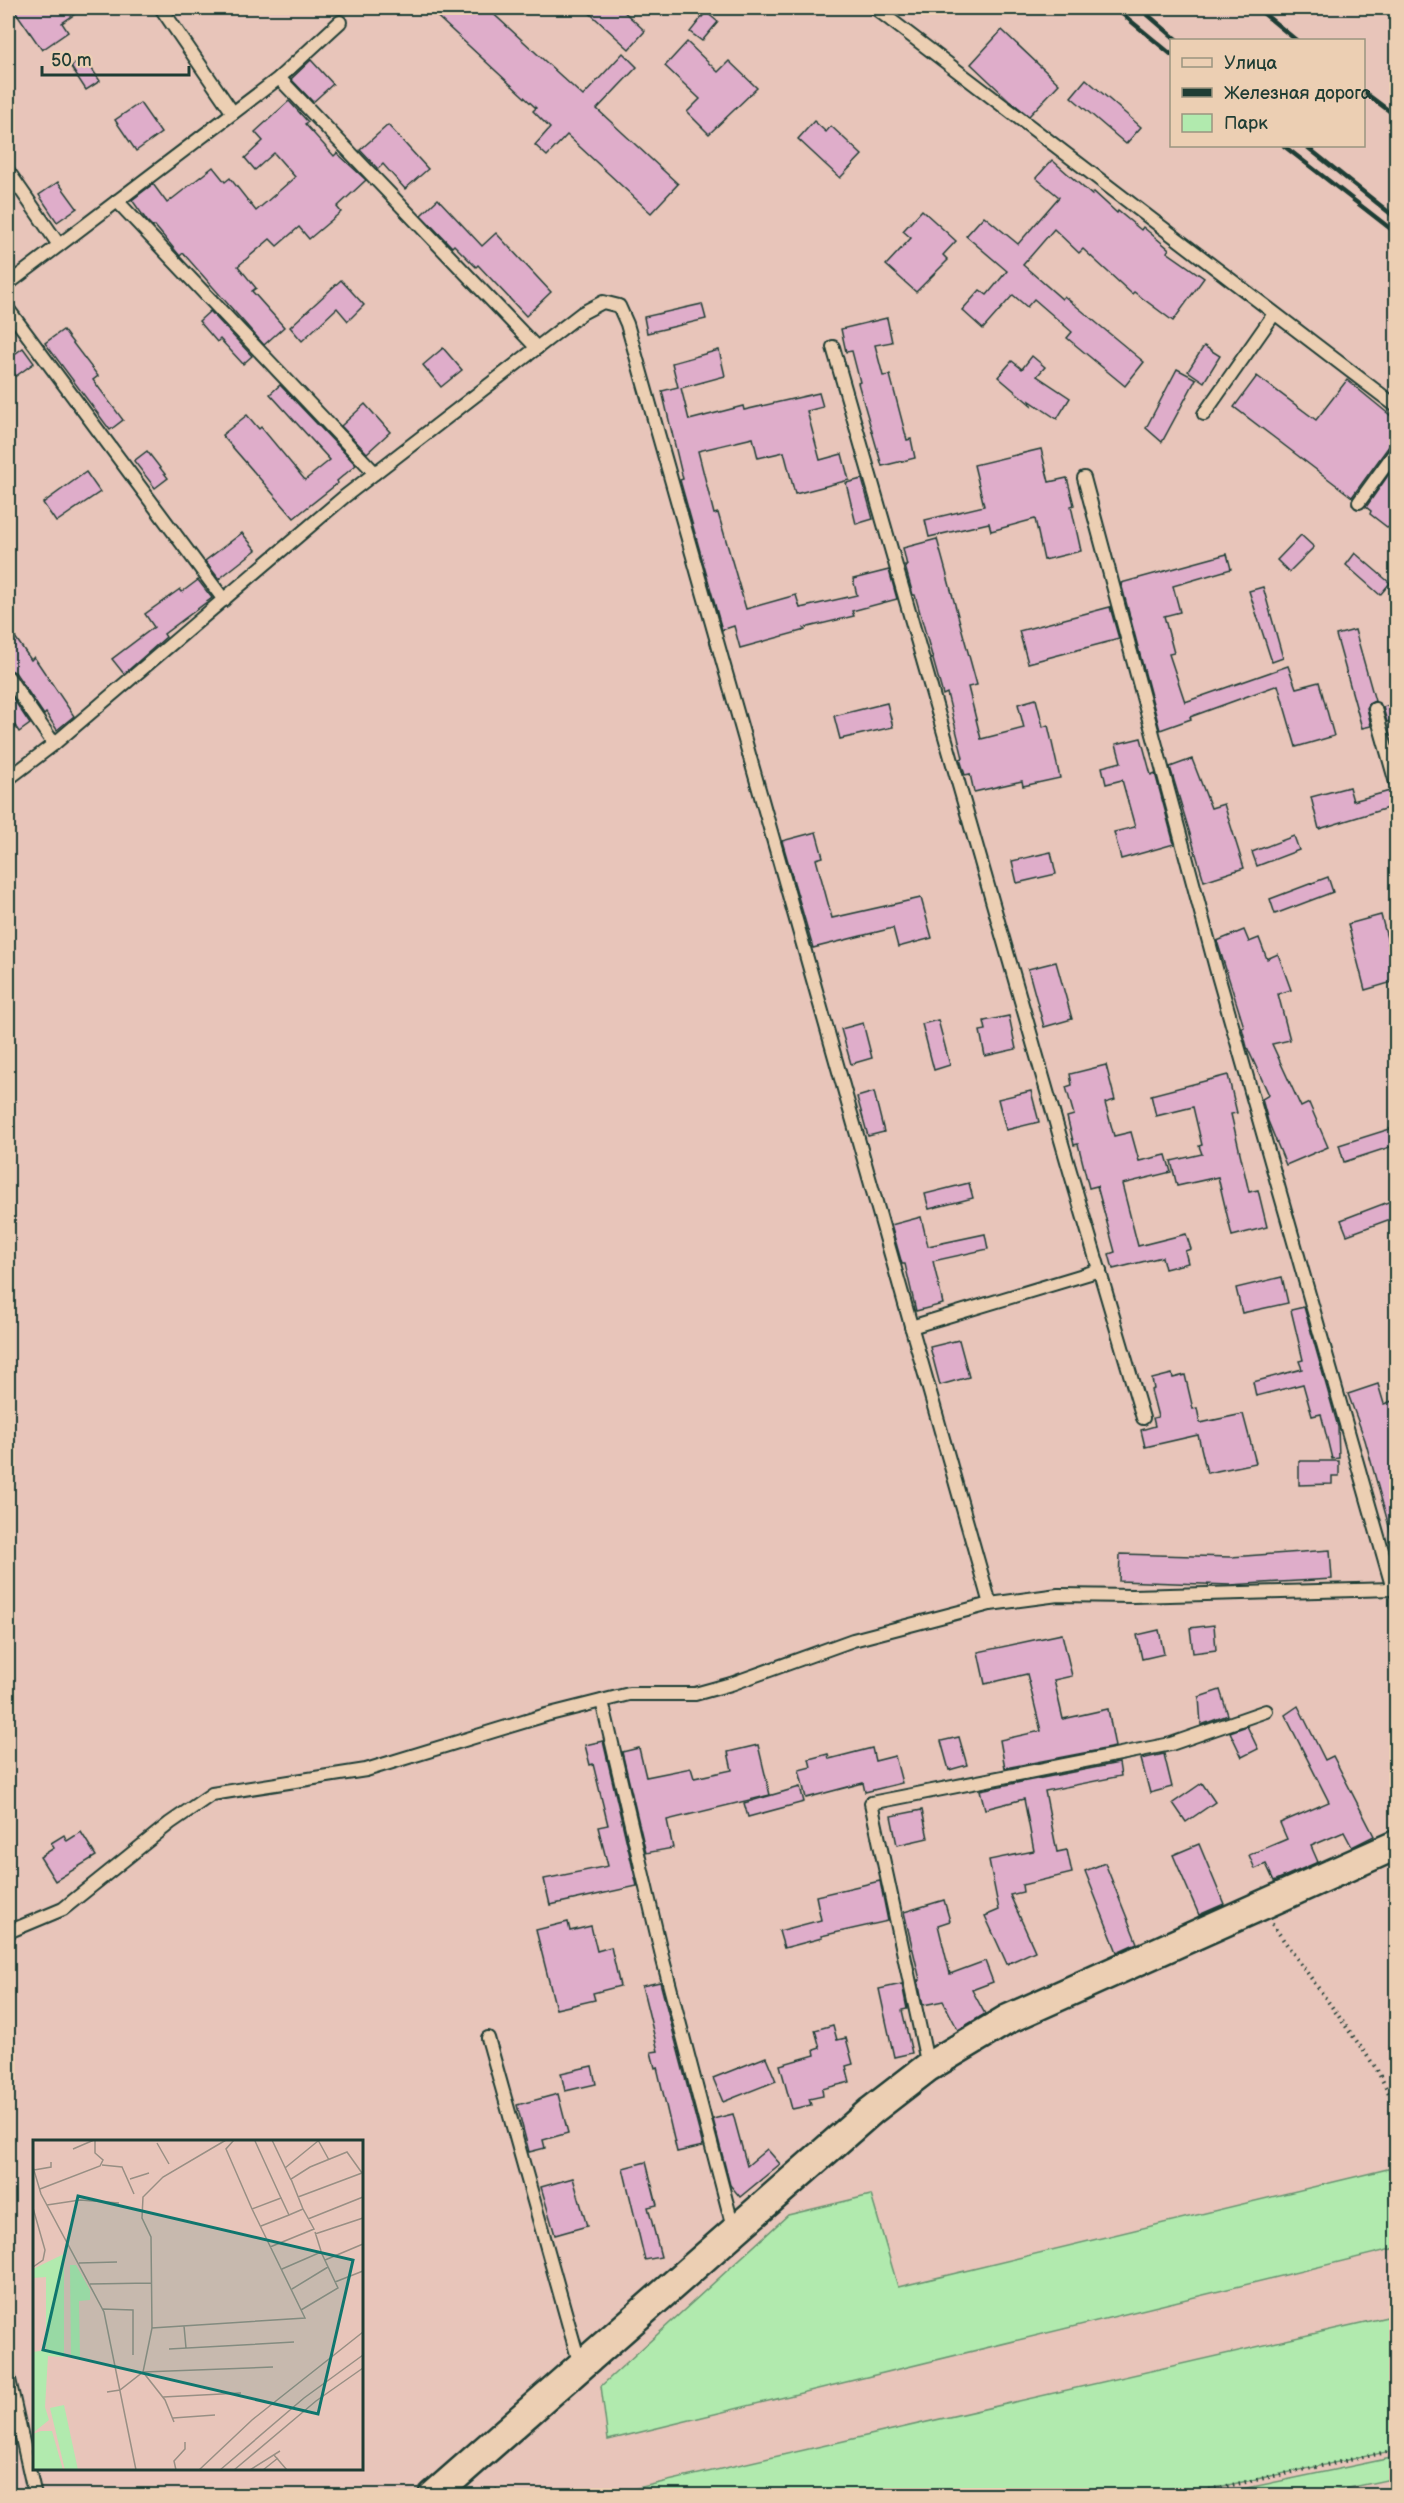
<svg xmlns="http://www.w3.org/2000/svg" width="1404" height="2503" viewBox="0 0 1404 2503" font-family="'Balsamiq Sans',sans-serif">
<style>
.green{fill:#b1eaae;stroke:#689471;stroke-width:1.5}
.building{fill:#dfadca;stroke:#1f3d34;stroke-width:1.5}
.lines{fill:none;stroke-linecap:round;stroke-linejoin:round}
.service-casing{stroke:#1f3d34;stroke-width:16}
.tertiary-casing{stroke:#1f3d34;stroke-width:33}
.path{stroke:#1f3d34;stroke-width:4;stroke-dasharray:1.5 4.5;stroke-linecap:butt}
.service{stroke:#eccfb3;stroke-width:12}
.tertiary{stroke:#eccfb3;stroke-width:28}
.rail{stroke:#1f3d34;stroke-width:4.5}
.inset-road{fill:none;stroke:#988f84;stroke-width:1.5}
.view{fill:#0f766e;fill-opacity:0.15;stroke:#0f766e;stroke-width:3}
.inset-edge{fill:none;stroke:#1f3d34;stroke-width:3}
</style>
<rect width="100%" height="100%" fill="#e8c5ba"/>
<filter id="ink" filterUnits="userSpaceOnUse"><feTurbulence type="fractalNoise" baseFrequency=".0167" numOctaves="2"/><feDisplacementMap in="SourceGraphic" scale="12" xChannelSelector="R" yChannelSelector="G"/><feConvolveMatrix kernelMatrix="1 2 1 2 8 2 1 2 1" color-interpolation-filters="sRGB"/></filter>
<g filter="url(#ink)">
<g class="green">
<polygon points="1396,2167 1396,2248 608,2440 601,2386 788,2215 871,2195 898,2287"/>
<polygon points="1396,2315 1396,2450 1180,2495 607,2495"/>
<polygon points="1396,2457 1396,2478 1316,2495 1214,2495"/>
</g>
<g class="building">
<polygon points="13,8 84,8 62,23 68,32 42,50"/>
<polygon points="428,8 487,8 583,96 623,53 637,67 597,109 678,184 651,213 567,135 547,156 535,145 550,128 533,111 536,108"/>
<polygon points="584,8 620,8 645,31 629,49"/>
<polygon points="706,12 718,22 702,41 690,32"/>
<polygon points="1002,30 1059,84 1029,116 1009,100 971,64"/>
<polygon points="687,42 718,72 729,61 757,88 709,134 687,112 700,99 665,66"/>
<polygon points="84,57 100,81 86,90 71,67"/>
<polygon points="311,60 333,84 313,102 291,79"/>
<polygon points="1086,79 1141,127 1126,144 1071,97"/>
<polygon points="289,101 308,122 305,124 334,156 337,153 366,180 337,207 341,212 309,239 299,227 277,246 270,239 238,266 256,288 252,291 284,327 264,345 183,253 180,256 155,226 153,227 147,221 132,200 153,184 167,203 213,167 225,182 230,178 256,211 295,177 274,153 255,170 245,158 263,141 255,132"/>
<polygon points="140,103 161,133 136,151 115,120"/>
<polygon points="814,121 826,132 831,126 862,155 840,178 798,139"/>
<polygon points="388,125 428,169 405,189 383,164 378,169 360,150"/>
<polygon points="1052,160 1092,195 1094,192 1117,213 1118,211 1141,230 1143,227 1169,249 1167,252 1204,278 1173,321 1134,292 1132,294 1083,249 1079,253 1054,229 1023,265 1062,299 1064,296 1144,362 1125,386 1067,338 1072,332 1034,299 1027,307 1013,295 983,329 962,310 980,290 987,295 1007,271 966,236 984,216 1018,244 1059,197 1036,178"/>
<polygon points="58,182 77,208 57,222 39,195"/>
<polygon points="438,199 482,246 496,233 551,292 526,316 478,265 476,267 454,245 452,247 421,215"/>
<polygon points="922,210 956,241 943,255 948,260 916,292 886,265 911,238 903,231"/>
<polygon points="341,280 364,305 348,321 337,308 302,341 290,327"/>
<polygon points="702,304 706,319 647,333 644,317"/>
<polygon points="210,311 252,356 243,364 220,339 217,342 199,321"/>
<polygon points="887,318 892,342 875,345 883,376 890,375 907,440 911,439 915,458 882,466 858,383 860,382 852,351 846,352 841,329"/>
<polygon points="63,330 98,376 93,380 123,420 110,430 45,343"/>
<polygon points="1204,346 1220,356 1204,382 1188,371"/>
<polygon points="23,348 34,363 16,376 8,365 8,359"/>
<polygon points="443,348 462,370 441,387 423,365"/>
<polygon points="719,350 725,376 681,388 689,420 743,406 744,410 819,393 823,407 807,411 820,460 842,454 849,480 795,494 784,452 758,458 753,438 698,451 714,514 718,513 746,609 796,595 800,608 857,595 853,579 889,570 897,599 852,611 854,616 804,628 805,630 740,648 734,626 722,630 680,480 683,479 662,391 678,387 672,363"/>
<polygon points="1032,356 1045,367 1037,376 1070,398 1057,419 1030,401 1031,405 998,377 1012,361 1022,369"/>
<polygon points="1177,369 1196,379 1162,442 1146,428"/>
<polygon points="1257,376 1316,420 1347,380 1396,420 1396,443 1389,446 1352,497 1234,407"/>
<polygon points="280,385 356,465 337,481 338,483 294,518 222,435 247,415 259,429 261,427 305,480 330,460 270,394"/>
<polygon points="365,404 390,432 367,453 341,426"/>
<polygon points="1041,449 1049,482 1067,478 1074,505 1071,506 1081,551 1044,560 1035,519 991,531 989,523 929,537 925,520 984,506 974,465"/>
<polygon points="147,451 168,478 155,488 134,461"/>
<polygon points="1396,464 1396,534 1370,514 1371,511 1366,507"/>
<polygon points="86,472 100,492 56,522 43,503"/>
<polygon points="862,479 873,519 856,524 846,483"/>
<polygon points="242,533 256,550 219,579 205,561"/>
<polygon points="1301,535 1314,547 1289,572 1277,560"/>
<polygon points="937,539 977,685 968,687 981,739 1024,728 1018,704 1036,699 1043,727 1048,725 1060,778 1023,786 1022,781 974,792 970,774 965,775 960,759 963,758 947,693 943,695 915,595 913,595 905,566 907,566 903,548"/>
<polygon points="1355,553 1390,583 1380,595 1346,565"/>
<polygon points="1227,554 1231,569 1173,586 1180,612 1164,616 1174,653 1169,654 1185,702 1288,666 1296,688 1319,682 1334,736 1296,747 1278,685 1190,717 1191,719 1160,730 1121,583"/>
<polygon points="198,580 212,598 164,634 166,637 124,674 112,659 154,627 145,614 180,589 182,592"/>
<polygon points="1263,587 1283,658 1272,662 1249,591"/>
<polygon points="1110,607 1119,639 1028,663 1019,631"/>
<polygon points="8,627 31,660 34,657 74,716 57,730 46,713 44,715 15,672 8,669"/>
<polygon points="1355,630 1375,701 1370,703 1367,708 1371,726 1362,728 1336,635"/>
<polygon points="8,691 30,724 19,732 8,715"/>
<polygon points="887,703 893,727 840,739 834,716"/>
<polygon points="1396,703 1396,720 1387,722 1383,707"/>
<polygon points="1141,738 1151,775 1155,773 1174,844 1121,859 1114,832 1135,827 1122,780 1106,784 1102,767 1121,762 1116,744"/>
<polygon points="1192,759 1211,808 1224,804 1244,868 1204,881 1170,767"/>
<polygon points="1349,787 1353,801 1390,791 1394,806 1319,829 1311,797"/>
<polygon points="816,832 823,857 816,859 832,918 921,898 932,938 898,947 893,928 813,948 782,841"/>
<polygon points="1294,836 1299,850 1257,866 1252,852"/>
<polygon points="1051,852 1056,874 1017,883 1012,861"/>
<polygon points="1328,877 1333,892 1275,914 1270,899"/>
<polygon points="1381,915 1396,973 1396,981 1365,990 1348,924"/>
<polygon points="1244,930 1249,942 1259,938 1267,959 1278,954 1291,990 1278,994 1290,1040 1272,1044 1301,1107 1309,1103 1328,1147 1286,1165 1268,1121 1262,1099 1269,1095 1247,1047 1242,1028 1244,1027 1217,941"/>
<polygon points="1056,962 1072,1019 1044,1027 1028,969"/>
<polygon points="1009,1016 1016,1049 985,1056 980,1031 986,1030 984,1021"/>
<polygon points="938,1020 950,1065 934,1070 922,1024"/>
<polygon points="863,1023 872,1058 851,1064 841,1029"/>
<polygon points="1106,1065 1115,1100 1105,1103 1114,1136 1131,1132 1139,1161 1166,1155 1171,1172 1122,1184 1138,1246 1186,1234 1191,1249 1185,1251 1188,1263 1165,1269 1162,1257 1113,1269 1109,1254 1115,1252 1097,1186 1089,1188 1078,1144 1074,1145 1067,1117 1074,1115 1066,1087 1072,1085 1070,1074"/>
<polygon points="1228,1075 1237,1113 1231,1114 1249,1192 1258,1190 1267,1227 1232,1236 1218,1177 1177,1186 1171,1161 1202,1154 1199,1146 1202,1145 1193,1107 1156,1116 1151,1095"/>
<polygon points="1031,1091 1039,1122 1006,1130 998,1099"/>
<polygon points="874,1092 884,1132 868,1136 857,1097"/>
<polygon points="1396,1127 1396,1145 1344,1162 1339,1145"/>
<polygon points="969,1183 973,1198 929,1209 925,1194"/>
<polygon points="1396,1199 1396,1217 1347,1235 1341,1220"/>
<polygon points="921,1217 928,1246 985,1234 988,1249 933,1261 943,1304 916,1311 905,1264 902,1264 891,1225"/>
<polygon points="1282,1277 1288,1303 1242,1313 1236,1288"/>
<polygon points="1304,1307 1338,1427 1339,1458 1332,1459 1321,1414 1312,1416 1303,1384 1256,1396 1253,1382 1302,1369 1299,1361 1303,1360 1291,1310"/>
<polygon points="959,1340 969,1377 940,1385 930,1347"/>
<polygon points="1172,1374 1173,1378 1185,1375 1193,1409 1197,1408 1200,1423 1243,1414 1256,1463 1207,1473 1198,1435 1145,1447 1141,1430 1155,1426 1153,1418 1158,1417 1151,1390 1154,1389 1152,1379"/>
<polygon points="1378,1384 1384,1404 1392,1401 1396,1416 1396,1537 1392,1537 1365,1440 1348,1394"/>
<polygon points="1299,1461 1339,1461 1339,1476 1332,1476 1332,1484 1299,1485"/>
<polygon points="1330,1550 1332,1579 1230,1585 1119,1581 1120,1554 1231,1557"/>
<polygon points="1214,1625 1216,1650 1193,1653 1190,1628"/>
<polygon points="1159,1630 1164,1654 1142,1659 1137,1635"/>
<polygon points="1062,1634 1072,1676 1054,1680 1063,1719 1108,1709 1115,1747 1005,1768 1000,1740 1041,1731 1030,1686 1027,1674 985,1684 978,1652"/>
<polygon points="1220,1690 1228,1715 1201,1725 1199,1697"/>
<polygon points="1298,1706 1325,1760 1333,1756 1374,1836 1352,1847 1344,1832 1311,1846 1318,1862 1274,1881 1266,1864 1255,1869 1249,1855 1287,1839 1280,1823 1329,1802 1285,1715"/>
<polygon points="1247,1726 1258,1749 1242,1757 1230,1732"/>
<polygon points="959,1737 967,1765 949,1770 941,1741"/>
<polygon points="603,1741 637,1886 550,1905 544,1879 608,1866 598,1827 608,1825 593,1764 590,1765 585,1745"/>
<polygon points="758,1745 770,1795 667,1820 673,1848 646,1853 622,1752 639,1748 646,1777 691,1768 694,1778 732,1770 728,1752"/>
<polygon points="872,1748 875,1761 895,1756 902,1783 865,1792 863,1783 806,1798 799,1770 811,1767 809,1759 828,1754 829,1759"/>
<polygon points="1164,1754 1172,1787 1150,1793 1141,1759"/>
<polygon points="1119,1763 1121,1776 1045,1791 1057,1852 1067,1850 1072,1873 1022,1885 1023,1892 1010,1895 1035,1951 1007,1964 985,1916 999,1910 989,1860 1034,1851 1024,1799 985,1809 980,1790"/>
<polygon points="1202,1783 1215,1802 1186,1822 1173,1803"/>
<polygon points="800,1787 804,1802 748,1817 744,1803"/>
<polygon points="922,1810 928,1838 897,1845 891,1816"/>
<polygon points="81,1832 96,1856 55,1881 40,1857 54,1848 51,1843 64,1835 67,1841"/>
<polygon points="1199,1844 1224,1904 1199,1915 1173,1855"/>
<polygon points="1105,1863 1137,1943 1117,1952 1085,1871"/>
<polygon points="880,1881 888,1921 821,1936 822,1938 784,1948 779,1931 821,1920 816,1896"/>
<polygon points="944,1900 950,1921 938,1925 950,1974 985,1961 993,1982 972,1990 985,2014 958,2030 943,2001 923,2005 918,1980 920,1980 904,1912"/>
<polygon points="568,1922 570,1931 591,1926 597,1951 611,1947 620,1986 593,1993 595,2000 556,2009 536,1930"/>
<polygon points="660,1982 703,2146 677,2152 657,2067 655,2068 651,2052 658,2051 642,1986"/>
<polygon points="902,1984 907,2009 902,2010 912,2053 894,2057 879,1989"/>
<polygon points="833,2025 837,2040 846,2038 853,2064 846,2066 850,2082 822,2089 823,2096 809,2099 811,2105 792,2109 780,2065 815,2055 814,2050 820,2048 815,2030"/>
<polygon points="766,2057 776,2081 723,2102 713,2078"/>
<polygon points="592,2066 596,2084 565,2091 561,2073"/>
<polygon points="558,2094 568,2133 543,2140 545,2148 529,2152 517,2105"/>
<polygon points="733,2114 747,2166 767,2149 780,2164 740,2197 730,2185 713,2119"/>
<polygon points="646,2162 657,2205 648,2207 661,2257 645,2260 623,2168"/>
<polygon points="573,2178 587,2226 555,2235 541,2187"/>
</g>
<g class="lines">
<g class="service-casing">
<g id="service">
<polyline points="161,8 233,113"/>
<polyline points="875,8 1396,406"/>
<polyline points="279,78 340,22"/>
<polyline points="8,171 59,245"/>
<polyline points="117,201 375,473"/>
<polyline points="8,284 279,78 537,348"/>
<polyline points="8,309 224,600"/>
<polyline points="833,347 1067,1161 1143,1418"/>
<polyline points="1204,414 1274,314"/>
<polyline points="1084,478 1217,972 1393,1589 1396,1592"/>
<polyline points="1359,502 1396,451"/>
<polyline points="8,677 54,744"/>
<polyline points="1375,709 1396,783"/>
<polyline points="8,779 54,744 344,497 582,313 603,302 619,306 627,324 990,1604 1058,1595 1133,1596 1393,1589 1396,1585"/>
<polyline points="911,1327 1100,1270"/>
<polyline points="602,1701 663,1960 734,2231"/>
<polyline points="8,1932 63,1909 170,1823 212,1794 366,1770 546,1715 629,1694 695,1694 731,1684 853,1640 990,1604"/>
<polyline points="488,2038 580,2365"/>
<polyline points="928,2066 871,1803 1171,1744 1266,1711"/>
<polyline points="8,2375 35,2496"/>
</g>
</g>
<g class="tertiary-casing">
<polyline id="tertiary" points="433,2496 871,2111 928,2067 1008,2019 1396,1845"/>
</g>
<g class="path">
<polyline points="1272,1924 1376,2068 1394,2103 1396,2122"/>
<polyline points="472,2494 499,2490 507,2496"/>
<polyline points="1180,2496 1396,2450"/>
</g>
<use href="#service" class="service"/>
<use href="#tertiary" class="tertiary"/>
<g class="rail">
<polyline points="1115,8 1172,55"/>
<polyline points="1140,8 1177,40"/>
<polyline points="1257,8 1296,40"/>
<polyline points="1364,92 1396,116"/>
<polyline points="1284,146 1396,233"/>
<polyline points="1306,146 1396,218"/>
</g>
</g>
</g>
<g transform="translate(33 2140)">
<rect width="330" height="330" fill="#e8c5ba"/>
<path d="M 31,114 L 31,217 L 15,216 L 12,267 L 16,280 L 0,293 L 0,212 L 13,210 L 13,137 L 0,138 L 0,154 L 0,129 ZM 37,125 L 43,125 L 57,150 L 57,160 L 46,161 L 47,219 L 38,218 ZM 31,265 L 45,330 L 32,330 L 17,268 ZM 8,291 L 19,291 L 30,330 L 0,330 L 0,294 Z" fill="#b1eaae"/>
<path class="inset-road" d="M 201,0 L 193,9 L 219,69M 239,0 L 258,40M 285,0 L 296,20M 222,1 L 248,58M 124,3 L 136,24M 40,9 L 61,0M 69,25 L 89,27 L 101,54M 0,27 L 8,54 L 71,172 L 103,330M 252,28 L 285,1M 1,30 L 18,27 L 18,22M 97,39 L 116,33M 7,49 L 67,26 L 70,20 L 62,13 L 62,0M 265,57 L 329,33M 14,65 L 47,60 L 86,63M 0,68 L 12,110 L 10,120 L 0,127M 270,69 L 258,39 L 277,27 L 314,12 L 329,33M 275,79 L 330,57M 282,92 L 288,111M 282,94 L 330,78M 237,107 L 281,89 L 270,69 L 256,75M 292,120 L 330,104M 46,123 L 84,122M 249,129 L 288,112 L 305,148 L 268,170M 302,142 L 330,131M 57,144 L 118,143M 259,149 L 295,127M 70,169 L 100,170 L 100,215M 151,186 L 153,208M 119,188 L 118,97 L 109,78 L 110,57 L 130,37 L 193,0M 136,209 L 261,202M 74,252 L 87,250 L 110,232 L 240,227M 130,257 L 208,253M 140,278 L 182,275M 141,282 L 132,260 L 110,232 L 119,188 L 272,178 L 219,69 L 248,58 L 256,75 L 228,86M 241,315 L 254,330M 143,330 L 141,321 L 152,309 L 152,302M 166,330 L 219,280 L 330,192M 187,330 L 271,258 L 330,215M 201,330 L 283,261 L 330,228M 217,330 L 247,311M 230,330 L 245,318"/>
<path class="view" d="M 45,56 L 320,120 L 285,274 L 10,210 Z"/>
<rect width="330" height="330" class="inset-edge"/>
</g>
<rect width="1404" height="2503" fill="none" stroke="#eccfb3" stroke-width="30"/>
<rect x="15" y="15" width="1374" height="2473" fill="none" stroke="#1f3d34" stroke-width="2" filter="url(#ink)"/>
<rect x="1170" y="39" width="195" height="108" fill="#eccfb3" stroke="#9a9580" stroke-width="1.5"/>
<rect x="1182" y="58" width="30" height="9" fill="#eccfb3" stroke="#9a9580" stroke-width="1.5"/>
<text x="1224" y="69" font-size="18" fill="#1f3d34">Улица</text>
<rect x="1182" y="88" width="30" height="9" fill="#1f3d34" stroke="#9a9580" stroke-width="1.5"/>
<text x="1224" y="99" font-size="18" fill="#1f3d34">Железная дорога</text>
<rect x="1182" y="114" width="30" height="18" fill="#b1eaae" stroke="#9a9580" stroke-width="1.5"/>
<text x="1224" y="129" font-size="18" fill="#1f3d34">Парк</text>
<path d="M42 66v9h147v-9" fill="none" stroke="#1f3d34" stroke-width="3"/>
<text x="51" y="66" font-size="18" fill="#1f3d34" stroke="#eccfb3" stroke-width="4.5" paint-order="stroke">50 m</text>
</svg>
